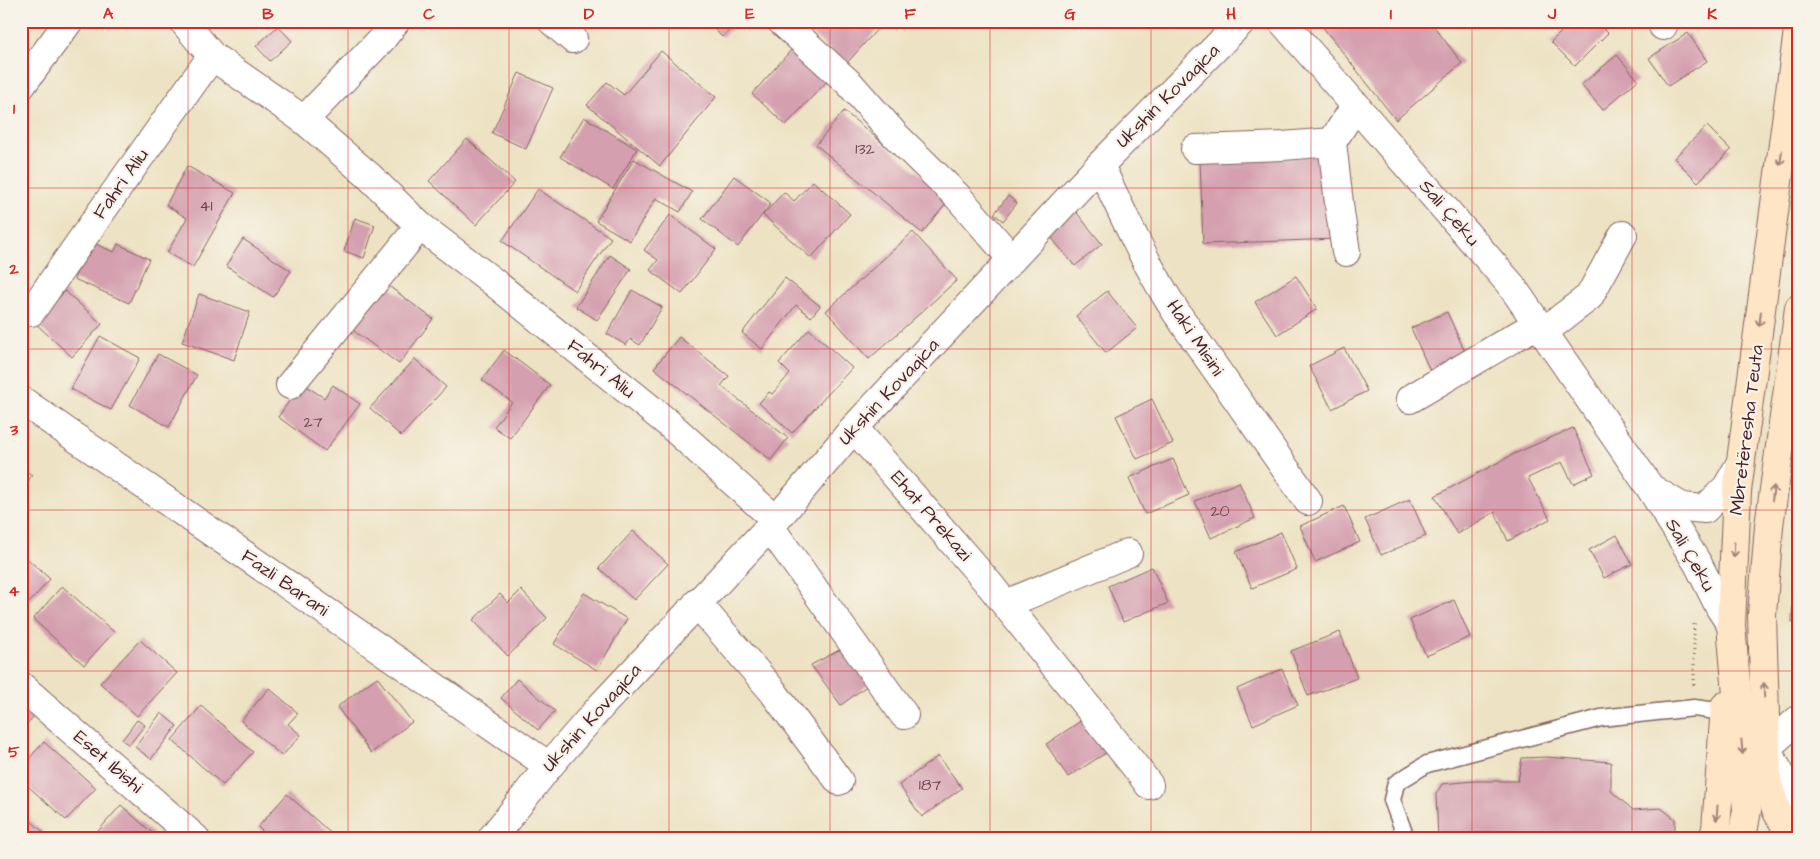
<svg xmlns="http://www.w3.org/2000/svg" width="1820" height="859" viewBox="0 0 1820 859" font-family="'Architects Daughter',sans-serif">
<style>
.building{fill:#d49faf}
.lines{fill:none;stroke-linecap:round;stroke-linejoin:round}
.service-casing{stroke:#836360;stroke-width:19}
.minor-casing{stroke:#836360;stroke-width:30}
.tertiary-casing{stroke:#836360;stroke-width:30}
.secondary-casing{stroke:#836360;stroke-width:30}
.path{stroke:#836360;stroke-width:3;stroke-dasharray:1 4;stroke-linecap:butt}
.service{stroke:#fff;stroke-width:16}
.minor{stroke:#fff;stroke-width:28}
.tertiary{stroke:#fff;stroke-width:28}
.secondary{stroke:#fee5c5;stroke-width:28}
.oneway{stroke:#a48278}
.grid{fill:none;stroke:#d62828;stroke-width:1;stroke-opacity:0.55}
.labels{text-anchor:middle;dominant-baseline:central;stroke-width:4.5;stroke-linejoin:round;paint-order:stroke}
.number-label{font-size:16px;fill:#6c3f4c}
.street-label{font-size:19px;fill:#4a1f2b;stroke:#f7f3e8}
.neatline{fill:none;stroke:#d62828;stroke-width:2}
.grid-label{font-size:16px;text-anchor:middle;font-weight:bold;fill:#d62828}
</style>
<rect width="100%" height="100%" fill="#f7f3e8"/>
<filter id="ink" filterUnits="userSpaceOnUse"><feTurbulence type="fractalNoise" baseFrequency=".02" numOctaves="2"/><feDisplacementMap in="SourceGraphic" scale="10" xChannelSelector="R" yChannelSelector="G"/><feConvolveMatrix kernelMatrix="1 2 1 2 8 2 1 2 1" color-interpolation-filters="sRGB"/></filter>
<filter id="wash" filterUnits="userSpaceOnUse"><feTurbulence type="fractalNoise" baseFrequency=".0096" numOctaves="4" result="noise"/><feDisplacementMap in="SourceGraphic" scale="20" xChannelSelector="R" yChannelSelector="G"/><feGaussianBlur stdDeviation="1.12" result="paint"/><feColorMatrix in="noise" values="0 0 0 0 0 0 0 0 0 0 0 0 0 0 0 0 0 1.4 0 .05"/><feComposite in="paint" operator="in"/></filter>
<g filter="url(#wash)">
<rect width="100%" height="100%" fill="#ede2c3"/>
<g id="blocks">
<g class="building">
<polygon points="707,21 740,21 722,37"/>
<polygon points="798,21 877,21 881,25 846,64"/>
<polygon points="1318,21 1430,21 1462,63 1396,120"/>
<polygon points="1534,21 1547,21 1541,28"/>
<polygon points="1572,21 1596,21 1608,33 1575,66 1551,42"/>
<polygon points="278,26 292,41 270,61 256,46"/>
<polygon points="1688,33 1707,61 1668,86 1649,58"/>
<polygon points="793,48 828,80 786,125 752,94"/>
<polygon points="661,51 716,97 660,166 587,105 607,82 624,95"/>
<polygon points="1617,55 1638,80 1603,110 1581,85"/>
<polygon points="519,73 553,88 526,149 492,133"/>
<polygon points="844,111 950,199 922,233 816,145"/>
<polygon points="584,117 637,149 613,189 560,157"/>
<polygon points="1707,126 1731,150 1698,182 1674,158"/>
<polygon points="467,139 515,182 476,225 429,181"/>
<polygon points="1333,156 1336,239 1203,244 1200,160"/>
<polygon points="634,159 692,192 680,212 656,198 630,241 596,221"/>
<polygon points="187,166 235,193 193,267 167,253 187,218 166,205"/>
<polygon points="734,176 771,203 738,247 702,219"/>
<polygon points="813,181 850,214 811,258 763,215 784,192 794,201"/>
<polygon points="538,189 611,238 575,291 502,241"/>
<polygon points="1008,196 1017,203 1003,221 994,214"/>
<polygon points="21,207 29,213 21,224"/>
<polygon points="1072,207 1102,244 1075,266 1045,230"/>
<polygon points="670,215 716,249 682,294 650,270 658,260 644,250"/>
<polygon points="355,218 375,225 364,258 344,251"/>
<polygon points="913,232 957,280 869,359 826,311"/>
<polygon points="243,239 291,271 273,297 226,266"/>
<polygon points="91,242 114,252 118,244 149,259 129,303 74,279"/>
<polygon points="610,255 631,269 597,320 576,307"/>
<polygon points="1296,276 1317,309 1277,335 1255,302"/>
<polygon points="785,278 820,306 811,317 796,305 762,349 742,333"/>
<polygon points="386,284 433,319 399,364 351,329"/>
<polygon points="632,290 662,307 640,345 630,339 626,345 607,334"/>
<polygon points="65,291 102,324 72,357 35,323"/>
<polygon points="1107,291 1137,328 1106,353 1076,316"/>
<polygon points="199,294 250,312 234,360 182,342"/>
<polygon points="1447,312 1467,356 1431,373 1411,328"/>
<polygon points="809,329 852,368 792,433 759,403 769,392 772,394 790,374 779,363"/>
<polygon points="100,336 140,358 111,410 71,389"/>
<polygon points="679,337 729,376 721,386 788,438 771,460 654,368"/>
<polygon points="1344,348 1367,391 1332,409 1309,366"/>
<polygon points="504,350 550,385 510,438 494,427 512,402 482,380"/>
<polygon points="158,354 197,375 169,427 130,405"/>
<polygon points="415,359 446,387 401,436 370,408"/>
<polygon points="302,383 324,398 333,385 360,404 325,451 278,417"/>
<polygon points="1152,399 1173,443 1137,459 1116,416"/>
<polygon points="1573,428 1594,474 1573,484 1562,462 1528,478 1550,519 1508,541 1495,512 1457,534 1435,496 1516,453"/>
<polygon points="1173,459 1189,495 1145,514 1129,478"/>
<polygon points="21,468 32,475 21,492"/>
<polygon points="1797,476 1799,476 1799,622 1792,622"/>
<polygon points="1239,482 1255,518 1211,538 1195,501"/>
<polygon points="1410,499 1426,536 1381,555 1365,519"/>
<polygon points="1344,506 1360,542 1315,562 1300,526"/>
<polygon points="633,531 668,564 634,600 599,568"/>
<polygon points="1281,532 1297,569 1252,588 1236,552"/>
<polygon points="1617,535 1632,564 1604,578 1589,550"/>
<polygon points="21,553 50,579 21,612"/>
<polygon points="1152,567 1168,603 1123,622 1108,586"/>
<polygon points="62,586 114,632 84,665 33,619"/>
<polygon points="521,590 547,618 508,656 473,620 500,594 508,603"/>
<polygon points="584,593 627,619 597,670 554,644"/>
<polygon points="1454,600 1470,637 1426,656 1410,620"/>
<polygon points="1340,632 1357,678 1308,696 1291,651"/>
<polygon points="140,640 177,673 137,716 100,683"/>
<polygon points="845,647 872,682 841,705 811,665"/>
<polygon points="1282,669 1298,705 1253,725 1237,689"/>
<polygon points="377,677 412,722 371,753 337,707"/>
<polygon points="517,679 555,711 538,730 501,698"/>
<polygon points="269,688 298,713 288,724 301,735 282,756 241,721"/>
<polygon points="21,705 34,716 21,731"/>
<polygon points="201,706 253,752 223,785 172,740"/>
<polygon points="161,713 177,726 151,759 135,747"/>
<polygon points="1087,717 1109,751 1068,777 1046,744"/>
<polygon points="137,720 145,725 129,745 122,740"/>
<polygon points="44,742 96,788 66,820 21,780 21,767"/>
<polygon points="938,756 962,788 922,817 899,785"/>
<polygon points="1547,757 1611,762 1611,791 1633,810 1661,808 1675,819 1675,838 1438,838 1436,794 1442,784 1474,781 1518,781 1522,758"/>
<polygon points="287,794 336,838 269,838 258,827"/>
<polygon points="121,805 158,838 92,838"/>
<polygon points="21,812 50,838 21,838"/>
</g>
</g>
</g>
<g filter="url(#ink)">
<use href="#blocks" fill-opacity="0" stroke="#836360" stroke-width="1"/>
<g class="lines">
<g class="service-casing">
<polyline id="service" points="1406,838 1392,800 1396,783 1427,764 1601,718 1694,708 1724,712"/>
</g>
<g class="minor-casing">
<g id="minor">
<polyline points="183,21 212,56 304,120 369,176 420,226 491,280 668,423 776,520"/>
<polyline points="552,21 573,39"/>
<polyline points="781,21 850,84 895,135 958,197 1012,259"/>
<polyline points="1282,21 1511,285 1649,486 1698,564 1720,608 1731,625"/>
<polyline points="1663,26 1665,21"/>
<polyline points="21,86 69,21"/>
<polyline points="304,120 382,39 396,21"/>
<polyline points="1332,142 1340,212 1346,252"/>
<polyline points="1195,149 1283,146 1332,142 1356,105"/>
<path d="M 1100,165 C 1123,215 1146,265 1176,312 L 1308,501"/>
<polyline points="31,312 125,178 212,56"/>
<polyline points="1543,332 1589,297 1623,235"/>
<polyline points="290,385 420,226"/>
<polyline points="1410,399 1537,324"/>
<polyline points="21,400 549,766"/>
<polyline points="854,428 990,585 1138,770 1149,785"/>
<polyline points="1654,490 1682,507 1705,509 1727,487 1740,464"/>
<polyline points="770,527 904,715"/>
<polyline points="697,603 771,689 839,781"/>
<polyline points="1006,604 1128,553"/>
<polyline points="21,686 195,838"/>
<polyline points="1799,719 1766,748 1795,800 1799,804"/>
</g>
</g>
<g class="tertiary-casing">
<polyline id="tertiary" points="492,838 549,766 601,706 776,520 854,428 1100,165 1242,21"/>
</g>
<g class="secondary-casing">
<g id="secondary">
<polyline points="1713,838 1716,829 1725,706"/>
<polyline points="1742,838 1747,810 1731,625 1737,491 1799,23"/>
<polyline points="1793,838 1777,812 1767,782 1762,615 1769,526 1799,308"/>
</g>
</g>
<polyline class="path" points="1694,685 1694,623"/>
<use href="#service" class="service"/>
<use href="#minor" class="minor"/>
<use href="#tertiary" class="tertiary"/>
<use href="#secondary" class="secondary"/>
</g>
<defs><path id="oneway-shaft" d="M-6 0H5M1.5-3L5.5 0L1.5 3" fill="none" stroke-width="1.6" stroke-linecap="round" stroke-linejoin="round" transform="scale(1.25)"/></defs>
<g class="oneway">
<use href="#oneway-shaft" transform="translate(1781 158) rotate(97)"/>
<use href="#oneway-shaft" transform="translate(1760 319) rotate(97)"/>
<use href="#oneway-shaft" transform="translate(1773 493) rotate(-83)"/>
<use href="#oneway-shaft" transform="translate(1734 550) rotate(92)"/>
<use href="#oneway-shaft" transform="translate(1764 690) rotate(-91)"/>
<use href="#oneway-shaft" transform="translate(1742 747) rotate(85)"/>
<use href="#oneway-shaft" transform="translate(1717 813) rotate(94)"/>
</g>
</g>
<path class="grid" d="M 188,21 L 188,838M 348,21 L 348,838M 509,21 L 509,838M 669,21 L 669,838M 830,21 L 830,838M 990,21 L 990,838M 1151,21 L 1151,838M 1311,21 L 1311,838M 1472,21 L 1472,838M 1632,21 L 1632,838M 21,188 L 1799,188M 21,349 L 1799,349M 21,510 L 1799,510M 21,671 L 1799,671"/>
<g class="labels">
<g class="number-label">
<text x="865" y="149">132</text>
<text x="206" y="206">41</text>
<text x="313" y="422">27</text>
<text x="1220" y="511">20</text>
<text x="930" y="785">187</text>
</g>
<g class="street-label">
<text transform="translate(1168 96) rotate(-45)">Ukshin Kovaqica</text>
<text transform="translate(121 184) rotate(-55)">Fahri Aliu</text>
<text transform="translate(1449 213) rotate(49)">Sali Çeku</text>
<text transform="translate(1195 338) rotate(56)">Haki Misini</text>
<text transform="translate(601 369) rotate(39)">Fahri Aliu</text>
<text transform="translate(889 392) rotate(-47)">Ukshin Kovaqica</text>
<text transform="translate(1747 430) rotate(-83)">Mbretëresha Teuta</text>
<text transform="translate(931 516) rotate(49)">Ehat Prekazi</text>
<text transform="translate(1690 555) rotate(60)">Sali Çeku</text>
<text transform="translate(285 583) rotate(35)">Fazli Barani</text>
<text transform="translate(592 718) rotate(-48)">Ukshin Kovaqica</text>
<text transform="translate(108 762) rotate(41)">Eset Ibishi</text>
</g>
</g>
<rect width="1820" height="859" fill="none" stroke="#f7f3e8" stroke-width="55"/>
<rect x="28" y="28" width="1764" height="804" class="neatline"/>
<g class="grid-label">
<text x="108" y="19">A</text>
<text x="268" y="19">B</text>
<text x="429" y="19">C</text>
<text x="589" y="19">D</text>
<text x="750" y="19">E</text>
<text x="910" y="19">F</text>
<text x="1070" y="19">G</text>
<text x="1231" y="19">H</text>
<text x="1391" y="19">I</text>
<text x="1552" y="19">J</text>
<text x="1712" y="19">K</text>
<text x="14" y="114">1</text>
<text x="14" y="274">2</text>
<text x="14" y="435">3</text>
<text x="14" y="596">4</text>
<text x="14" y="757">5</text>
</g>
</svg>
